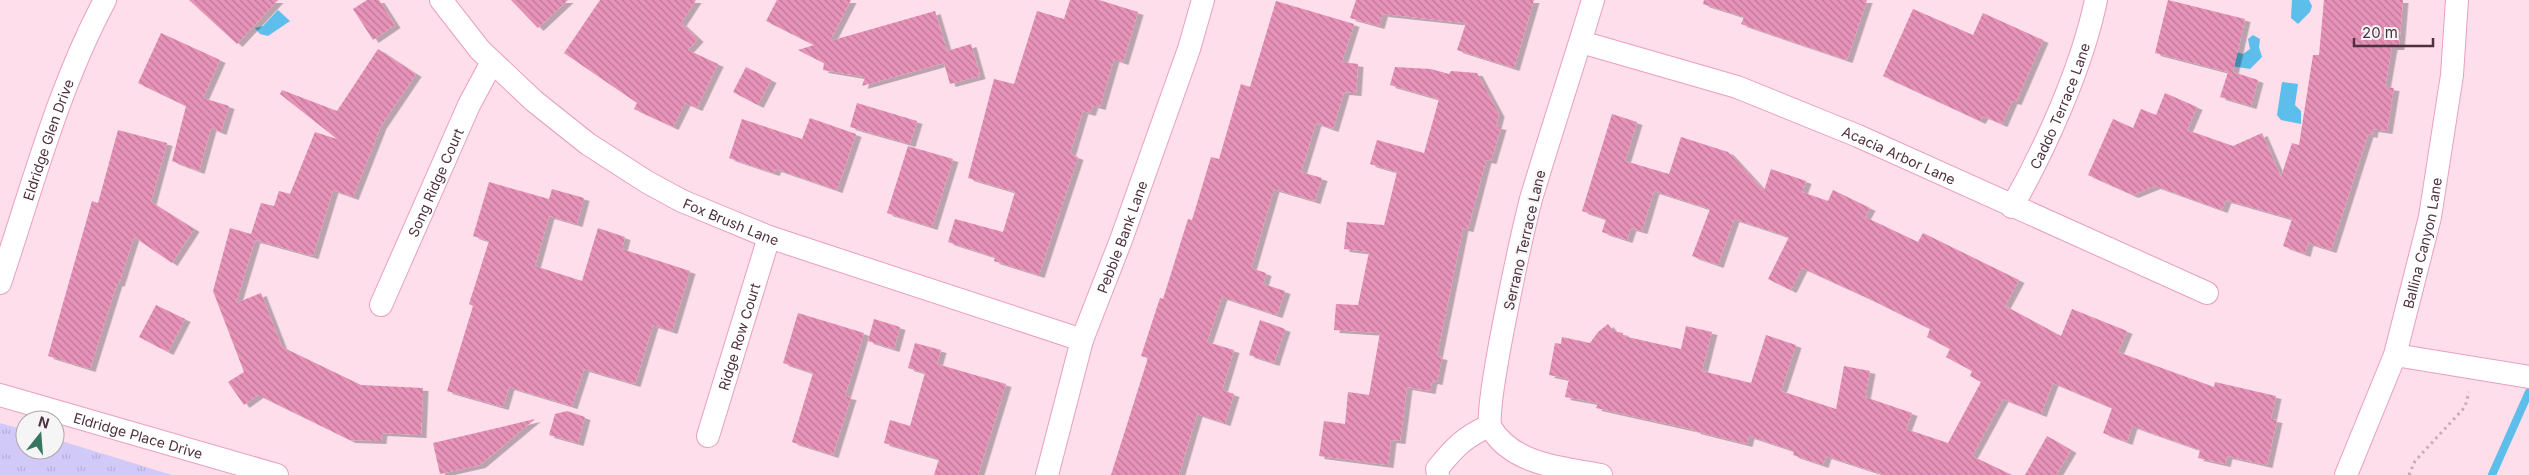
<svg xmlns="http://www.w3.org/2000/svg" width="2529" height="475" viewBox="0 0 2529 475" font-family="Inter,sans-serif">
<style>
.park{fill:url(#park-tufts)}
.water{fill:#5dbdeb}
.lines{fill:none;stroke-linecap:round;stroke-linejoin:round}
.stream{stroke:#5dbdeb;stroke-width:8}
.building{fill:url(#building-back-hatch);filter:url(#shadow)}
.street-casing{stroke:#e99fbf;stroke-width:24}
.path{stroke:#c8a9b6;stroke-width:3;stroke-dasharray:2.5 4;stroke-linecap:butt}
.street{stroke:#fff;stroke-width:22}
.labels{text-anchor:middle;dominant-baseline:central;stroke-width:4;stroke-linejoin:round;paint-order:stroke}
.street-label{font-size:14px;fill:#4e303e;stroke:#f5f5f5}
</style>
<defs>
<pattern id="park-tufts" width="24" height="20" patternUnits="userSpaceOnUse" patternTransform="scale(1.25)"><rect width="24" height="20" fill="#d1caf9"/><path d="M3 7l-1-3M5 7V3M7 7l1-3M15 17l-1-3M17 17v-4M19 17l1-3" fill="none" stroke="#b5aed6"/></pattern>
<pattern id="building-back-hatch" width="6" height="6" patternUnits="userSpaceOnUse" patternTransform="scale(1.25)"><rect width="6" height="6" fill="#e792b8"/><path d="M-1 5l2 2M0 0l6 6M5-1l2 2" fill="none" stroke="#bd7897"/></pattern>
<filter id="shadow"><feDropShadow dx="5.5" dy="3" stdDeviation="0" flood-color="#0004"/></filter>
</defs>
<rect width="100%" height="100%" fill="#fddeea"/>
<polygon class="park" points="0,423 25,430 25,450 55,450 55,439 172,475 0,475"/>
<g class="water">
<polygon points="2292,0 2309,0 2312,6 2310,12 2298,24 2291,18"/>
<polygon points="278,10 290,21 268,36 260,34 255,28 263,26"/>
<polygon points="2253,35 2260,39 2259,47 2262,57 2250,69 2232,66 2236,52 2243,54 2250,49 2248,39"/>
<polygon points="2282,82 2298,84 2295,105 2301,111 2301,124 2281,120 2277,115"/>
</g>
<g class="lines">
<polyline class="stream" points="2492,475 2529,392"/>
</g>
<g class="building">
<polygon points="189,0 278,0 237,44"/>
<polygon points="367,0 379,0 395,25 373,40 353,9"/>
<polygon points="511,0 568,0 538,28"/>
<polygon points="600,0 696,0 681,23 698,39 688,50 718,64 697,108 685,103 673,127 634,109 637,103 564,53"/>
<polygon points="777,0 851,0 830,41 935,11 947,51 971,44 980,76 950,84 944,63 862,86 865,77 823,70 824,63 798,50 814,45 766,21"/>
<polygon points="1070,0 1099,0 1138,12 1123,62 1114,59 1100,107 1093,105 1090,113 1083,111 1070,154 1078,157 1039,275 994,261 995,257 948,242 955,219 1003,232 1015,192 968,178 994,79 1014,84 1037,11 1064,19"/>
<polygon points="1356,0 1534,0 1514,68 1457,50 1466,23 1383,14 1383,12 1379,26 1350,18"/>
<polygon points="1704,0 1867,0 1847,60 1741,24 1744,17 1703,4"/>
<polygon points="2168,0 2245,19 2233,72 2258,80 2251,106 2220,97 2228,72 2155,53"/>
<polygon points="2324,0 2403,0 2399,47 2392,47 2385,87 2394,88 2387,131 2373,129 2372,135 2368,134 2331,250 2308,243 2305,254 2283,246 2292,219 2226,200 2222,210 2155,186 2133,195 2088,175 2113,119 2133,128 2141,109 2156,115 2165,93 2197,107 2187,130 2233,146 2262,133 2281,177 2292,143 2299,145 2313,55 2319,55"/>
<polygon points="1276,1 1354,24 1342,62 1358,64 1356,93 1344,92 1333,129 1316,123 1301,172 1322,178 1315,201 1274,189 1251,268 1266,273 1263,284 1285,291 1277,315 1222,297 1207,342 1234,350 1222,390 1234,394 1225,423 1197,414 1179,475 1111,475 1148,358 1141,356 1160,298 1163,299 1188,219 1192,220 1211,157 1219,159 1241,84 1250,87"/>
<polygon points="1913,9 1973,35 1983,13 2043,40 2016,102 2012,101 2002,124 1983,116 1980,121 1883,76"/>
<polygon points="161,33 220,60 203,98 229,106 221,132 211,128 199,171 172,161 186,106 138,83"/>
<polygon points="378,49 416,74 381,126 353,197 333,190 313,256 255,240 236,303 261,293 282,347 361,385 423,388 421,435 382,433 381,441 350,440 258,395 244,405 228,382 244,372 213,291 230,228 251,234 261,203 274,206 279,191 290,194 315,132 337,139 280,94 282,90 337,111"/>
<polygon points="746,67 771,80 758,105 733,92"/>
<polygon points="1395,67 1431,69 1449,74 1451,71 1477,73 1499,114 1496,126 1501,127 1491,161 1486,160 1468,229 1463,228 1437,356 1442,357 1437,382 1432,381 1430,391 1407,387 1400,441 1391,440 1388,465 1319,456 1324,421 1345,424 1348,392 1369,395 1380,333 1334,330 1336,304 1358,305 1369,252 1344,249 1347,222 1384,225 1397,172 1370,164 1377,140 1424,153 1439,99 1390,85"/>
<polygon points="857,103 917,121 910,144 850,127"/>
<polygon points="1612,114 1637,122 1625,161 1669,174 1681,137 1728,152 1764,191 1771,169 1806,181 1802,192 1828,201 1833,190 1870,208 1865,217 1918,242 1923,233 2019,280 2005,306 2061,336 2072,309 2127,331 2118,352 2214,387 2215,382 2276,396 2271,419 2277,420 2267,465 2227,456 2225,464 2198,458 2200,450 2132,426 2127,442 2103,433 2112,408 2053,383 2041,414 2003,399 1972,456 2012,475 1885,475 1826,456 1823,465 1793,455 1794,451 1749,436 1747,444 1695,431 1695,430 1596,408 1598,403 1565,397 1569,379 1549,375 1555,343 1561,344 1562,337 1590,343 1598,332 1608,324 1613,331 1623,333 1623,336 1681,349 1686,326 1712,332 1702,371 1751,383 1766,335 1796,345 1781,391 1836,409 1844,366 1870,371 1865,397 1912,413 1906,429 1948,443 1981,382 1970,376 1972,371 1946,357 1950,349 1927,337 1930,329 1872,300 1802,268 1791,290 1768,279 1789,237 1734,219 1718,265 1692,256 1710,209 1654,191 1642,231 1631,228 1627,240 1602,232 1606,219 1582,211"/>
<polygon points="810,118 856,134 837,190 776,169 774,173 729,158 742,119 802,139"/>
<polygon points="118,130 167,143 151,202 194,229 172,263 134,237 119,284 117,283 90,369 48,356 92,201 98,203"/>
<polygon points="908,146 953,159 932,227 887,213"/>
<polygon points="489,182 549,199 552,189 584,198 577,224 549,216 535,266 582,281 598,228 625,237 622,249 690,271 672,331 653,325 635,384 584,369 572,406 509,387 503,407 447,391 473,306 469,304 489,241 473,236"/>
<polygon points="156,305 185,319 168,352 139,337"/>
<polygon points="798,313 864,333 845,396 851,397 833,455 792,442 813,373 783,363"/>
<polygon points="874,319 900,327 894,349 868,341"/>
<polygon points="1260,320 1285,329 1274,363 1249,355"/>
<polygon points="915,343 941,350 937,364 1006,384 978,475 934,475 939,459 884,443 890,420 910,426 925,373 908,368"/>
<polygon points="567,411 585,417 578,443 549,435 555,414"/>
<polygon points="535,419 480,465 440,474 433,443"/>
<polygon points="2047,436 2071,450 2056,475 2025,475"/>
</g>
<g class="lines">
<g class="street-casing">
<g id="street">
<path id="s1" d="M 441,0 L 480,50 L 534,101 L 588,144 L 647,182 L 682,201 L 769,237 L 1082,340"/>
<path d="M 1593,0 C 1573,66 1551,132 1531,199 C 1524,226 1482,414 1491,428 C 1513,465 1563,468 1601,475"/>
<path id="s2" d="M 1581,42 L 1737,87 L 1858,136 L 2207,293"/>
<path id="s3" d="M 2012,207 C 2046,147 2082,67 2096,0"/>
<path id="s4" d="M 0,283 C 32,188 58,88 105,0"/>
<path id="s5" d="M 381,305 L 469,105 L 492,62"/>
<polyline points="2395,355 2529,377"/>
<path id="s6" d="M 0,395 L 277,475"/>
<path id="s7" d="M 708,436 L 769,237"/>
<path id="s8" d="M 1047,475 L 1082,340 L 1121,240 L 1189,49 L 1203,0"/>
<path d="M 1438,475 L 1437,469 C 1454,448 1464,437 1489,426"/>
<path id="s9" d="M 2346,475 L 2395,355 L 2430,217 L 2452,75 L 2457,0"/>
</g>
</g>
<polyline class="path" points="2409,475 2415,461 2465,407 2469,392"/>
<use href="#street" class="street"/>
</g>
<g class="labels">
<g class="street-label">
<text stroke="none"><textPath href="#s3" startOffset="112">Caddo Terrace Lane</textPath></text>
<text stroke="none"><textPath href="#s4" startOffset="151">Eldridge Glen Drive</textPath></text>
<text stroke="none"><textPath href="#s2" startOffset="338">Acacia Arbor Lane</textPath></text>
<text stroke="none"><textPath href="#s5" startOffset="134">Song Ridge Court</textPath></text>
<text stroke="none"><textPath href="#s1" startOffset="370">Fox Brush Lane</textPath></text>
<text stroke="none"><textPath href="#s8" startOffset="250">Pebble Bank Lane</textPath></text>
<text transform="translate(1524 240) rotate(-77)">Serrano Terrace Lane</text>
<text stroke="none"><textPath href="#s9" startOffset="245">Ballina Canyon Lane</textPath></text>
<text stroke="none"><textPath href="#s7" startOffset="104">Ridge Row Court</textPath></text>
<text stroke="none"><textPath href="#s6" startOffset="144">Eldridge Place Drive</textPath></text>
</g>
</g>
<g transform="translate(40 435) rotate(17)"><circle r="24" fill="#f5f5f5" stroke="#b2a6ac"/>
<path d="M0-4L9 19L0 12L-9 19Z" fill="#377663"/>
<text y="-8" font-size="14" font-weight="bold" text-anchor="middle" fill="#4e303e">N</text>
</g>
<path d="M2354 38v8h79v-8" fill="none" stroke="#4e303e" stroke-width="2.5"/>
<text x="2362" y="38" font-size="15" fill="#4e303e" stroke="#f5f5f5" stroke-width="4" paint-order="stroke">20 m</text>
</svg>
